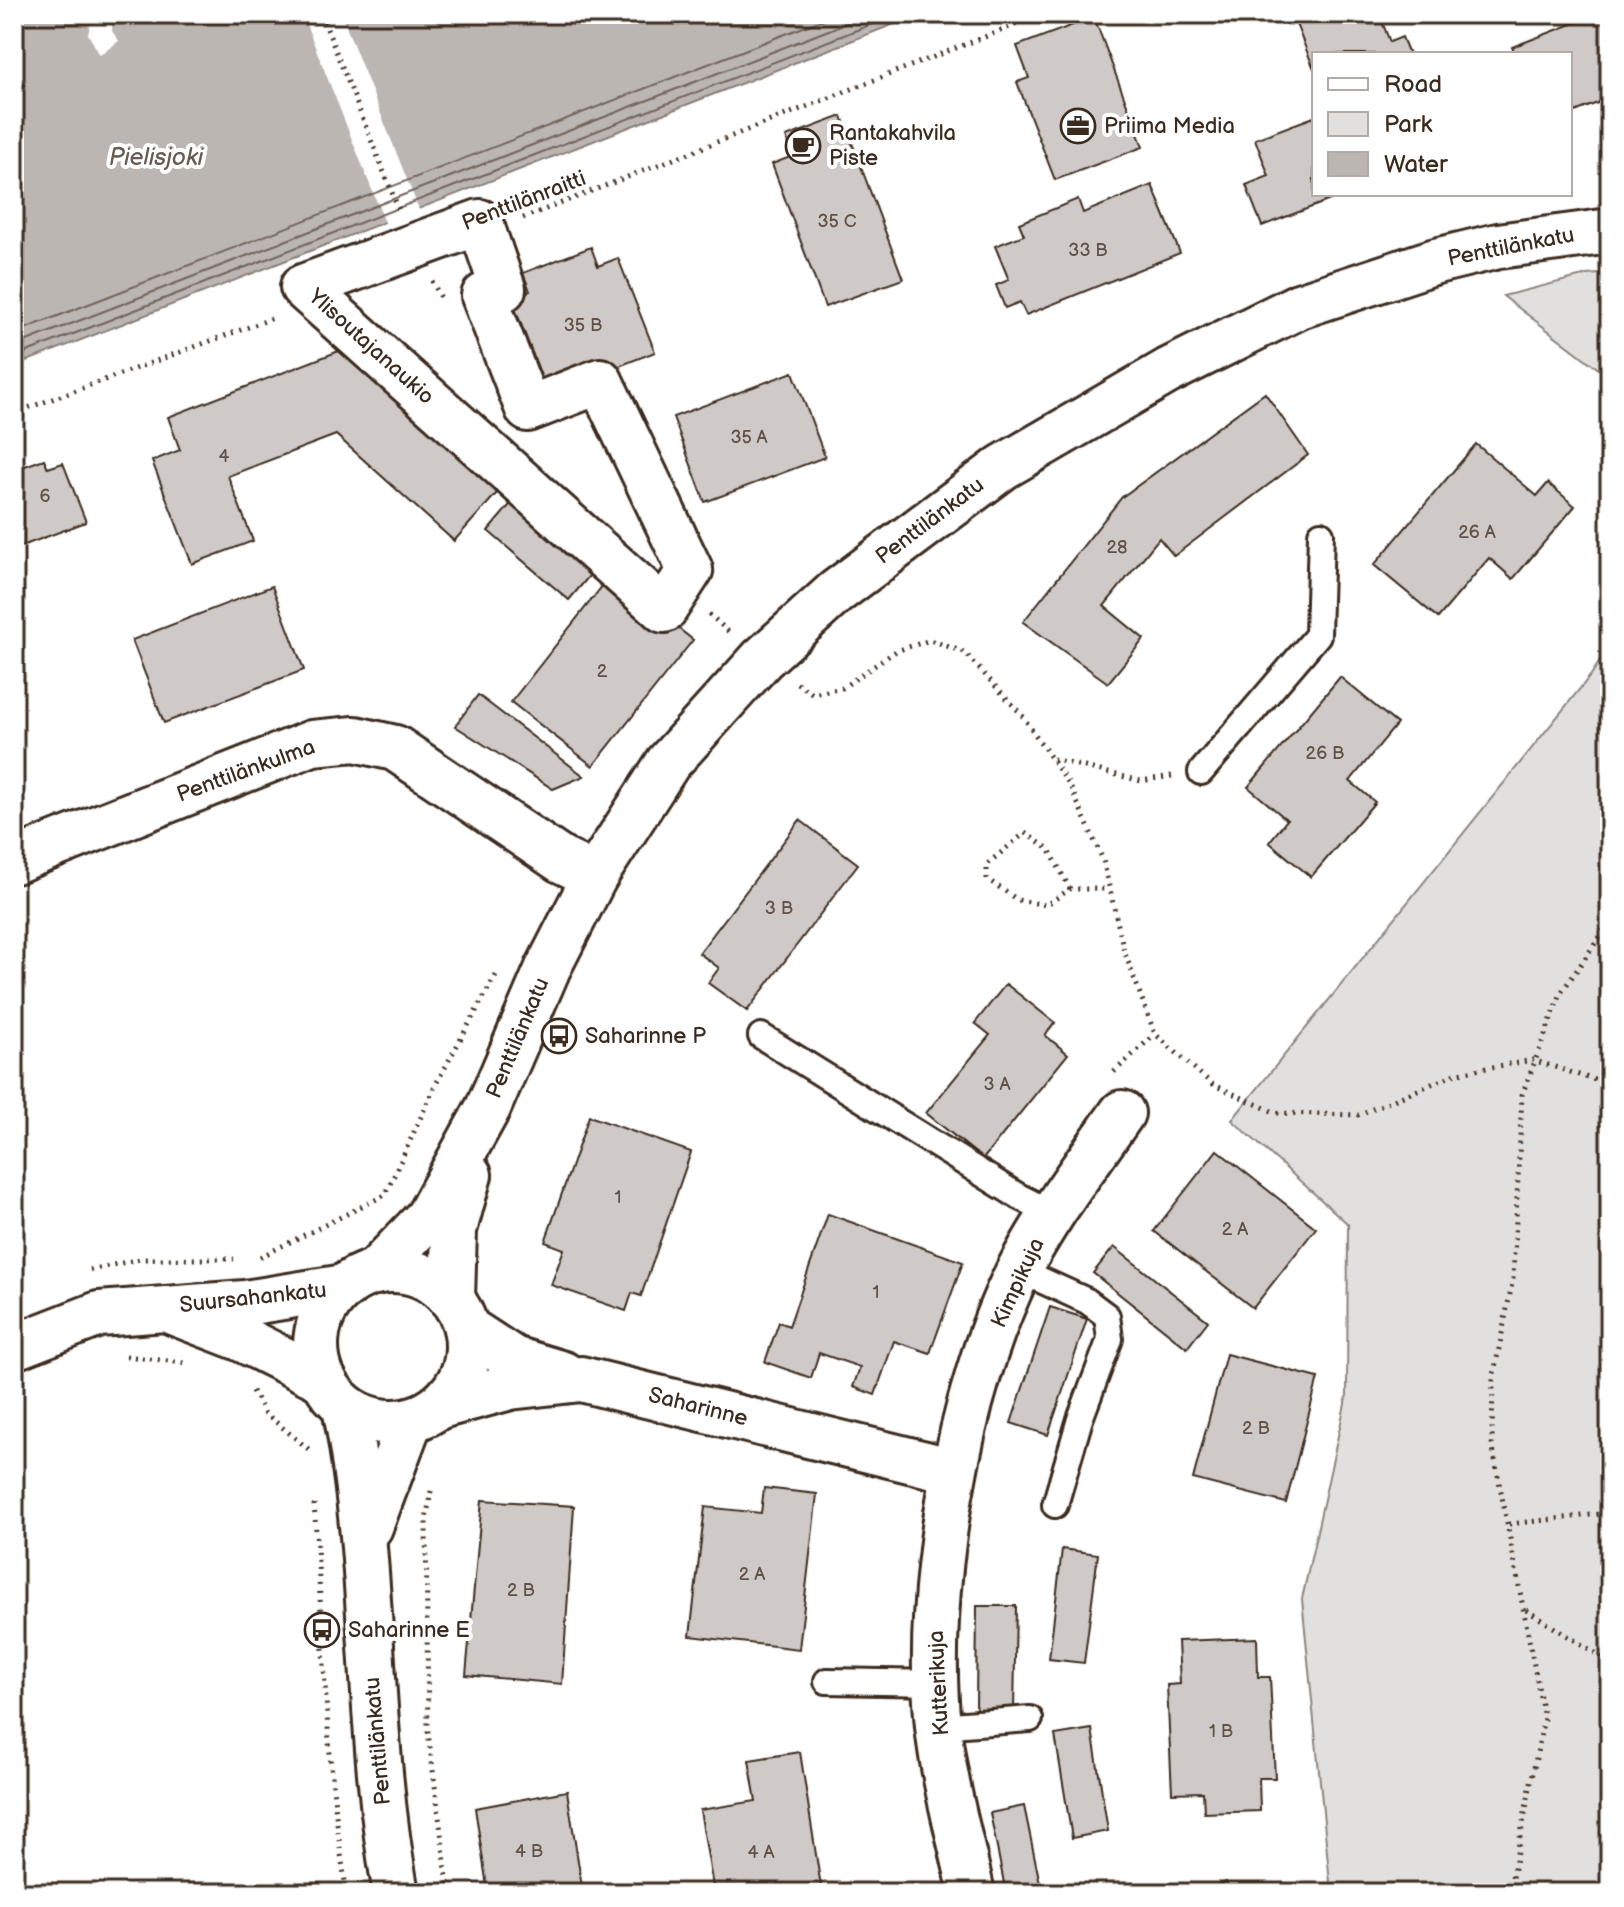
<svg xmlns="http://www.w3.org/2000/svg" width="1624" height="1907" viewBox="0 0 1624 1907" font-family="'Balsamiq Sans',sans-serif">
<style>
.green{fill:#e2e0de;stroke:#8e857e;stroke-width:2}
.water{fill:#bcb6b3;stroke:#887e77;stroke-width:2}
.pier{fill:#fff}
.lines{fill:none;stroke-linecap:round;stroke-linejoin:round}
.shore{stroke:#6f625a;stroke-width:2}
.building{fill:#cfcac7;stroke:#3b2a1e;stroke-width:2}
.lane-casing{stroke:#3b2a1e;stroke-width:30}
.street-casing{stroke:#3b2a1e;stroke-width:50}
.secondary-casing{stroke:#3b2a1e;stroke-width:50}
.path{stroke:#3b2a1e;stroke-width:5;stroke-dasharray:2 6;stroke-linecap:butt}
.lane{stroke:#fff;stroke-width:24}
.street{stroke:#fff;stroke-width:44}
.secondary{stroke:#fff;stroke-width:44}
.labels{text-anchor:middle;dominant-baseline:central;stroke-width:8;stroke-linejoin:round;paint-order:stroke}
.number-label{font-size:18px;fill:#605248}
.poi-label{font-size:22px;fill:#3b2a1e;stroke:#fff;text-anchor:start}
.street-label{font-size:22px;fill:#3b2a1e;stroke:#fff}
.water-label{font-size:24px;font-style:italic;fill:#685b52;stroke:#fff}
</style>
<rect width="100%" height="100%" fill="#fff"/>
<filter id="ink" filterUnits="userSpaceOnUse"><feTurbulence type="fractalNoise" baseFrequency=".0125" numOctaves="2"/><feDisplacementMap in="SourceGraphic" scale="16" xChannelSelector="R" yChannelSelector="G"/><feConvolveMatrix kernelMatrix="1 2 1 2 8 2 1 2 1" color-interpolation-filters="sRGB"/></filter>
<g filter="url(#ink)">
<g class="green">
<polygon points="1610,273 1610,385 1605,374 1503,296 1587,275"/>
<polygon points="1610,645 1610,1893 1331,1893 1302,1599 1347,1395 1348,1224 1232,1120 1591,675"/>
</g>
<polygon class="water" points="14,14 920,14 14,366"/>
<g class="pier">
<polygon points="93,14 128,14 112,24 112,31 119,41 100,55 88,34"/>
<polygon points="302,14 341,14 420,212 386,225"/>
</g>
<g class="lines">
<g class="shore">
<polyline points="14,333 837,14"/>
<polyline points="14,346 870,14"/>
<polyline points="14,357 898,14"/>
</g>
</g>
<g class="building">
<polygon points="1292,14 1379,14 1390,42 1402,37 1409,54 1314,54 1314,69"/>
<polygon points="1598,14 1610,14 1610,98 1570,114 1570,54 1515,54 1512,47"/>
<polygon points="1094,17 1143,147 1055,180 1017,82 1029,78 1017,46"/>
<polygon points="842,116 903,279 825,307 772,164 793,156 786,137"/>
<polygon points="1314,117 1314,194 1346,194 1262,226 1246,185 1269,176 1255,139"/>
<polygon points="1152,185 1180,253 1026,315 1020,302 1005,308 996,285 1009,280 995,246 1024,235 1019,223 1078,199 1083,213"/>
<polygon points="591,247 598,266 618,258 655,352 548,394 511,298 530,291 523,273"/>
<polygon points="352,346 505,484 454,541 336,435 228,476 253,541 192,564 152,461 180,450 168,417"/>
<polygon points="793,372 825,457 705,502 673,417"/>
<polygon points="1265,393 1308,455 1174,556 1159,538 1104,606 1144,639 1108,683 1023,622 1122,497"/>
<polygon points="1476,444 1537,496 1548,483 1575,506 1513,579 1489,558 1438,618 1374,565"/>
<polygon points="44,459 48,468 63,463 86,522 14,549 14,470"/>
<polygon points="519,494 600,563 569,600 488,531"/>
<polygon points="611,575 693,640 593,766 511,702"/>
<polygon points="272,586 304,670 164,723 132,640"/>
<polygon points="1340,677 1397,724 1350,781 1375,802 1311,877 1269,842 1287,820 1248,787"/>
<polygon points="478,695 584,776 553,789 455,726"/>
<polygon points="800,820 858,864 747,1011 708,983 719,968 699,953"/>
<polygon points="1006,984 1055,1023 1045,1035 1068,1054 983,1159 926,1113 990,1035 975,1023"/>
<polygon points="589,1116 691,1152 641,1296 632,1293 626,1311 551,1285 564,1249 545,1242"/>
<polygon points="1217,1150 1316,1228 1253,1308 1154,1231"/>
<polygon points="828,1214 963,1262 930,1353 894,1341 875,1395 853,1387 860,1367 819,1353 811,1378 765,1362 779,1322 789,1326"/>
<polygon points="1114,1247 1208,1321 1187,1348 1093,1273"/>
<polygon points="1050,1307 1087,1319 1048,1435 1011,1423"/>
<polygon points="1226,1354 1318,1378 1286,1503 1193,1479"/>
<polygon points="764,1488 817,1494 799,1649 690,1636 705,1507 761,1513"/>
<polygon points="482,1500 574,1506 562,1684 466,1675"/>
<polygon points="1062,1549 1098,1554 1084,1663 1049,1659"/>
<polygon points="977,1606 1016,1606 1014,1711 976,1710"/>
<polygon points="1257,1638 1258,1677 1270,1677 1275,1778 1259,1778 1260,1811 1204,1813 1203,1792 1172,1793 1167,1685 1180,1684 1178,1641"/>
<polygon points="1092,1729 1108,1831 1072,1838 1055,1735"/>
<polygon points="800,1752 822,1893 714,1893 700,1810 756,1801 749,1760"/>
<polygon points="567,1791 583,1893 488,1893 475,1808"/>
<polygon points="1024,1806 1042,1893 1006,1893 990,1813"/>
<polygon points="1226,1882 1230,1893 1197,1893"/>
</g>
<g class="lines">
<g class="lane-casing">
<g id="lane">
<polyline points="1201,772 1318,635 1321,534"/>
<polyline points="761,1036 1018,1196 1052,1213"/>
<polyline points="1019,1270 1087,1301 1107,1316 1110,1339 1080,1419 1055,1505"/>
<polyline points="827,1681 937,1683"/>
<polyline points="938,1726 1030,1719"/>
</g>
</g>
<g class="street-casing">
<g id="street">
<polygon points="480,222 503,289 484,296 528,409 600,381 690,570 664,610 303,287"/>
<polyline points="14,861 312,743 355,739 395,748 561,860 595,876"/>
<polyline points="175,1313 240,1338 324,1380"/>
<polyline points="467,1329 513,1359 563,1374"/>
<polyline points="14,1347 99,1314 245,1303 345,1287"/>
<polyline points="440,1406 510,1387 581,1379 954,1471"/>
<path d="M 972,1893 C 960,1838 944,1782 938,1726 C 924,1593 958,1390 1019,1270 C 1048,1214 1087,1164 1122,1113"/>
</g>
</g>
<g class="secondary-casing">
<g id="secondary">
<circle cx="392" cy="1346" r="76"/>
<polyline points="375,1272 428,1217 488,1108 548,968 595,876 668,763 762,659 836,592 1003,467 1168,371 1299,306 1436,261 1498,246 1610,231"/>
<polyline points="452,1299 454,1230 469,1175"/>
<path d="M 345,1407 C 377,1567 366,1732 396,1893"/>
<polyline points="370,1527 410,1421"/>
</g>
</g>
<g class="path">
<polyline points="321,14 399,210"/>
<polyline points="523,218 1043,14"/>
<polyline points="432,281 442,300"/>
<polyline points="14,413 276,317"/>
<polyline points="709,614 731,634"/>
<polyline points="797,683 813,694 842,688 896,651 930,640 964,652 1022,715 1070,786 1103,860 1124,951 1155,1034 1212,1084 1276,1113 1358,1115 1458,1073 1533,1060 1610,1085"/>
<polyline points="1053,759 1141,781 1172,776"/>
<polyline points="1070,889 1049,849 1025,833 987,864 987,879 1018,900 1046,905 1070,889 1109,889"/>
<polyline points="1114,1072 1155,1034"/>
<polyline points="260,1257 385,1195 437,1082 496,975"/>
<polyline points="90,1270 140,1259 234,1259"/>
<polyline points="126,1356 184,1363"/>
<polyline points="252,1391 265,1413 312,1452"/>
<polyline points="431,1491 426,1521 428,1732 449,1893"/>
<path d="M 314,1504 C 324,1634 325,1765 347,1893"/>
<polyline points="1509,1524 1610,1513"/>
<polyline points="1526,1610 1610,1662"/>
<polyline points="1509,1893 1544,1718 1492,1444 1493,1378 1513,1279 1522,1095 1561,993 1610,922"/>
</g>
<use href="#lane" class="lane"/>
<use href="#street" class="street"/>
<use href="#secondary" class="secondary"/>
</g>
</g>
<defs>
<g id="office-ring" transform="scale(1.8)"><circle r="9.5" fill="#fff" stroke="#3b2a1e" stroke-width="1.5"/><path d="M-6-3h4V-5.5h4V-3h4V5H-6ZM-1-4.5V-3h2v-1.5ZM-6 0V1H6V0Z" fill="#3b2a1e"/></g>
<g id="cafe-ring" transform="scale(1.8)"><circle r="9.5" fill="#fff" stroke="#3b2a1e" stroke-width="1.5"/><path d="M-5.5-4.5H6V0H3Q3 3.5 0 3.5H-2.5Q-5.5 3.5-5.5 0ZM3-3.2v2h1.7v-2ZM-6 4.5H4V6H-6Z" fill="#3b2a1e"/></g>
<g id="bus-ring" transform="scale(1.8)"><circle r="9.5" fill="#fff" stroke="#3b2a1e" stroke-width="1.5"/><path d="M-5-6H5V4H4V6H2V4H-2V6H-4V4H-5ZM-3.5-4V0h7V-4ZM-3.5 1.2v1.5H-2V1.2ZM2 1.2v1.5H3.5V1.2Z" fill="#3b2a1e"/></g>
</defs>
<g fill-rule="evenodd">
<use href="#office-ring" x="1078" y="126"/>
<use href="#cafe-ring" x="803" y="146"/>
<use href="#bus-ring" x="559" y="1036"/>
<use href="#bus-ring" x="322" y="1630"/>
</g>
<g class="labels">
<g class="number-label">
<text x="837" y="221">35 C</text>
<text x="1088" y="250">33 B</text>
<text x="583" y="325">35 B</text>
<text x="749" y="437">35 A</text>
<text x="224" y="456">4</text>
<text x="45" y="496">6</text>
<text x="1477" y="532">26 A</text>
<text x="1117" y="547">28</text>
<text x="602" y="671">2</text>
<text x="1325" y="753">26 B</text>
<text x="779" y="908">3 B</text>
<text x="997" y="1084">3 A</text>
<text x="618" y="1197">1</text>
<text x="1235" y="1229">2 A</text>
<text x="876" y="1292">1</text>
<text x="1256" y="1428">2 B</text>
<text x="752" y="1574">2 A</text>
<text x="521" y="1590">2 B</text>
<text x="1221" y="1731">1 B</text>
<text x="529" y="1851">4 B</text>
<text x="761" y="1852">4 A</text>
</g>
<g class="poi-label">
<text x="1104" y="126">Priima Media</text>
<text x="829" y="133">Rantakahvila<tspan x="829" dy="25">Piste</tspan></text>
<text x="585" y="1036">Saharinne P</text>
<text x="348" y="1630">Saharinne E</text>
</g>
<g class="street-label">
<text transform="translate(524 201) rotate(-21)">Penttilänraitti</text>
<text transform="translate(1511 247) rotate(-11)">Penttilänkatu</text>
<text transform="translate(371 347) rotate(42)">Ylisoutajanaukio</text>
<text transform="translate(930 521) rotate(-37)">Penttilänkatu</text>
<text transform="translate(246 771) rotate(-20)">Penttilänkulma</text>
<text transform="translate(518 1038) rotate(-67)">Penttilänkatu</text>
<text transform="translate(1018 1283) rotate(-65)">Kimpikuja</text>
<text transform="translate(253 1298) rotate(-6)">Suursahankatu</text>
<text transform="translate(698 1407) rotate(14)">Saharinne</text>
<text transform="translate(939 1683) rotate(-93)">Kutterikuja</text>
<text transform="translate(378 1741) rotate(-95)">Penttilänkatu</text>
</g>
<g class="water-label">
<text x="156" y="157">Pielisjoki</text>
</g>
</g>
<rect width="1624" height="1907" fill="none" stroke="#fff" stroke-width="48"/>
<rect x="24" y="24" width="1576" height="1859" fill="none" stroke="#3b2a1e" stroke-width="3" filter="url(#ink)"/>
<rect x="1312" y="52" width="260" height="144" fill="#ffffff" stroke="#b1aaa5" stroke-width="2"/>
<rect x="1328" y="78" width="40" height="12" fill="#ffffff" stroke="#b1aaa5" stroke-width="2"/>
<text x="1384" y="92" font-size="24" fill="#3b2a1e">Road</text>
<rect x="1328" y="112" width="40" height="24" fill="#e2e0de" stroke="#b1aaa5" stroke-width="2"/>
<text x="1384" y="132" font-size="24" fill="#3b2a1e">Park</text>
<rect x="1328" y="152" width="40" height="24" fill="#bcb6b3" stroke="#b1aaa5" stroke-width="2"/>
<text x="1384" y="172" font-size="24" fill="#3b2a1e">Water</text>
</svg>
